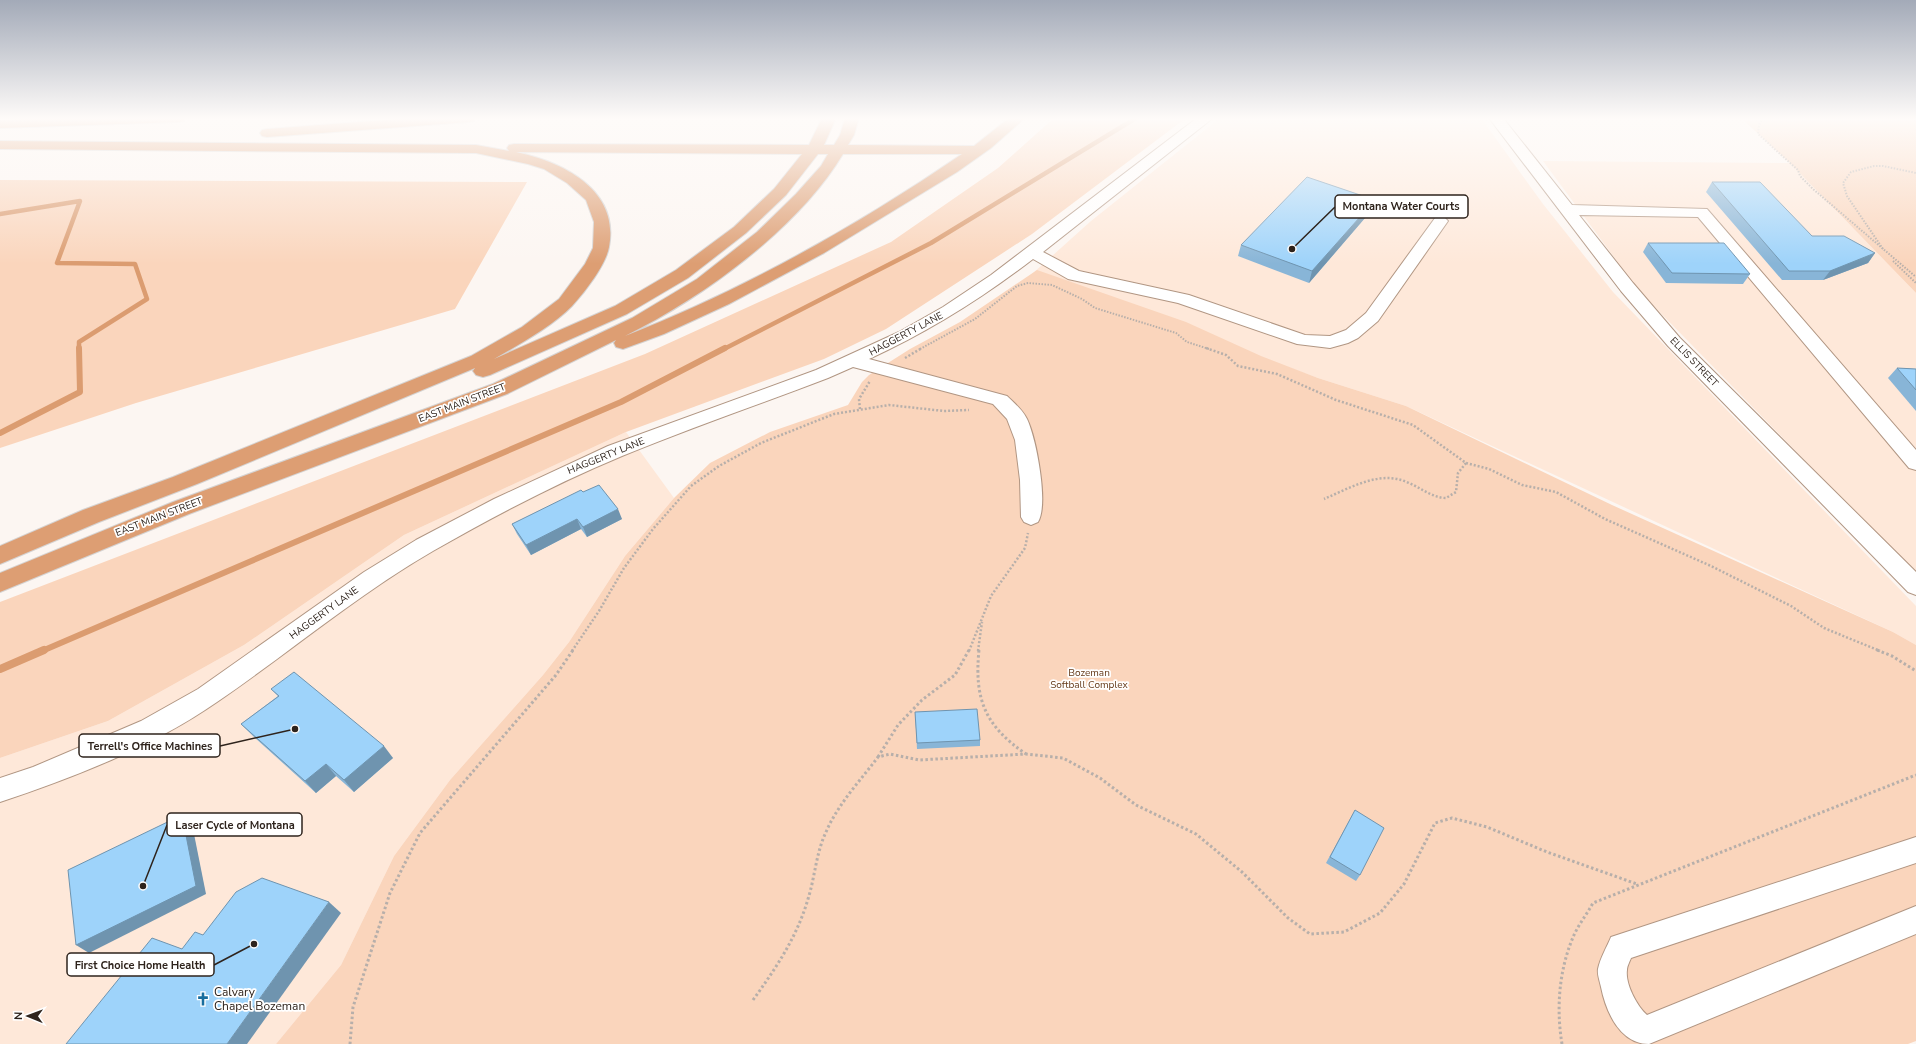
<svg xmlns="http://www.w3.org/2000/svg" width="1916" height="1044" viewBox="0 0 1916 1044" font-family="'Nunito Sans',sans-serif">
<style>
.built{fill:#fee8d9}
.green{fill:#fad5bc}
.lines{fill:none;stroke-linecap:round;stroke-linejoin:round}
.stream-far2{stroke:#db9c70;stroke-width:4.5}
.stream-far1{stroke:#db9c70;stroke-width:6}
.stream{stroke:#db9c70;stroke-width:8}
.minor-casing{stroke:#b19683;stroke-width:2}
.highway-casing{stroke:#d5d3d2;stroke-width:2}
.path-far2{stroke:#b7afaa;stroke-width:2;stroke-dasharray:1.5 1.5;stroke-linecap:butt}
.path-far1{stroke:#b7afaa;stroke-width:2.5;stroke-dasharray:2 2;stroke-linecap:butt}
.path{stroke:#b7afaa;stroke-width:3;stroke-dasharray:2.5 2.5;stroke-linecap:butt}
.minor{fill:#fff;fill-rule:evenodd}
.highway{fill:#dd9e73;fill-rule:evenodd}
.wall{fill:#88b5d7}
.shaded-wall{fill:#6f94af}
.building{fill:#9ed3fa;stroke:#6f94af}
.labels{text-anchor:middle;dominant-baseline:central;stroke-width:3.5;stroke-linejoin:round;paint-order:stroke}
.street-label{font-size:10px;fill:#2e231c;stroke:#fff}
.park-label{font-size:10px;fill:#653a1a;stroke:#fff}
.near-poi-label{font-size:12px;fill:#2e231c;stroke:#fff;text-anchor:start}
.leader{fill:none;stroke:#2e231c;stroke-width:1.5}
.callout-dot{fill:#2e231c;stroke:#fff;stroke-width:1.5}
.callout{fill:#fff;stroke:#2e231c;stroke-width:1.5}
.callout-label{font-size:11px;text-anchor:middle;font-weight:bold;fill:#2e231c}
</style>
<rect width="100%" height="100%" fill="#fcf6f2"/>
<g class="built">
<polygon points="1220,118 1481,118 1543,204 1613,292 1916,606 1916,645 1893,632 1406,406 1318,378 1032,274 1091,221"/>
<polygon points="1543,161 1790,163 1916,293 1916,574 1639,291"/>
<polygon points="626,432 674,498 625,556 569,642 543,675 450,780 394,856 341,965 276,1044 0,1044 0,758 108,721 244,645 404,535"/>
</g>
<g class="green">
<polygon points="1054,118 1186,118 1032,234 886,329 824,359 626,432 404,535 244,645 108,721 0,758 0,602 645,354 891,242 998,168"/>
<polygon points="1741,118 1916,118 1916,293 1790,163"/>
<polygon points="0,180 527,182 455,309 136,403 0,448"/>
<polygon points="1037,270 1186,322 1261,356 1318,378 1406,406 1612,505 1893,632 1916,645 1916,1041 1908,1044 276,1044 341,965 394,856 450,780 543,675 569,642 625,556 674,498 710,463 770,432 848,405 862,382 869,375 910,349 960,322"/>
</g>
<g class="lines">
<g class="stream-far2">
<polyline points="0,214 80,201 57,263 135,264 147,299 79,342 79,349"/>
<polyline points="724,349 931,243 1136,118"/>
</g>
<g class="stream-far1">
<polyline points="0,433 80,392 79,348"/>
<polyline points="42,651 621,402 725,348"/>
</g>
<polyline class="stream" points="0,669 44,650"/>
<g class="minor-casing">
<g id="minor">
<path d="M 1197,118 L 1213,118 L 1043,252 L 1079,271 L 1189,295 L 1305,335 L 1330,336 L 1346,330 L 1366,313 L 1435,218 L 1445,218 L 1448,221 L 1378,321 L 1358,338 L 1348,343 L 1330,348 L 1297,344 L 1178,303 L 1068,279 L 1033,259 C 981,299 928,332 869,359 L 1007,396 C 1014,403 1022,409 1027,419 C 1036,438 1049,504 1038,522 L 1031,525 L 1024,522 L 1021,517 L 1020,480 L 1015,440 L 1007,419 L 993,404 L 853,367 L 828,378 C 760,404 690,428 622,456 C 557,483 494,516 433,551 C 357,595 290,652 217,702 C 152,747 75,777 0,802 L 0,778 L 33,767 L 141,721 L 198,689 L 364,572 L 416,540 L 494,499 L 608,446 L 816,370 L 899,332 L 943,307 L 991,275 Z"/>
<polygon points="1489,118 1503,118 1572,205 1707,209 1916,450 1916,470 1909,468 1698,217 1579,215 1633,283 1680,338 1916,572 1916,595 1908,592 1668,346 1621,291"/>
<path d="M 1916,837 L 1916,863 L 1631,958 C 1630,961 1627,966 1627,970 C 1625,984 1637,1006 1647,1015 L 1916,906 L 1916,934 L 1649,1044 C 1620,1044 1606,1012 1601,987 C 1600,982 1597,974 1598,969 C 1600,958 1607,947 1611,937 Z"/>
</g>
</g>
<g class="highway-casing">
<g id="highway">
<polygon points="51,118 186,118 184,121 179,122 0,128 0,120"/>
<polygon points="411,118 476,118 474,121 469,122 267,137 262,136 260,133 262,130 267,129"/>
<path d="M 822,118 L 836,118 L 824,145 L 834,145 L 840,135 L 845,118 L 859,118 L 854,135 L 848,145 L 974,146 L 1009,118 L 1025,118 L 991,148 L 957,172 L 824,253 L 729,304 L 664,334 L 623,349 L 616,347 L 614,343 L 616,340 L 507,394 L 189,514 L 0,592 L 0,573 L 173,502 L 493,384 L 632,318 L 697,279 L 757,232 L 796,194 L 821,166 L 828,154 L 818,154 L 786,195 L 746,233 L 688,278 L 627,314 L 490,375 L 483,377 L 476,375 L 473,371 L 475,368 L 197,484 L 99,522 L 0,564 L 0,546 L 83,510 L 173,477 L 471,356 L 522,327 L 559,299 L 585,264 L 593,248 L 594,222 L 586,200 L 567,183 L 544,169 L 528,164 L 476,153 L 0,149 L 0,141 L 476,145 L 509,151 L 507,148 L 509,145 L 514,144 L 809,145 ZM 516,152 L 802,154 L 774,189 L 734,227 L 676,270 L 615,306 L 494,359 C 518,345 553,326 572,306 C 584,293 606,265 609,247 C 620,190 563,162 516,152 ZM 843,154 L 962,154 C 857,226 743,290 625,336 C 702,298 798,229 843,154 Z"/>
</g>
</g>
<g class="path-far2">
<polyline points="1763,118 1759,125 1758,134 1798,170 1800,176 1813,189 1916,277"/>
<polyline points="1883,249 1847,196 1843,183 1851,172 1874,166 1883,166 1916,173"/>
<polyline points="1893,261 1916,283"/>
<polyline points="920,349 975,319 1017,286 1028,283 1052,285 1082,299 1095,308 1176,333 1187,342 1209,349"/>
</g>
<g class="path-far1">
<path d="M 1206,348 L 1226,355 L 1238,366 L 1277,374 L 1336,400 L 1413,425 L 1466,463 L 1458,473 L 1456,492 L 1446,498 C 1433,498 1421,488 1409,483 C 1381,469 1350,488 1324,499"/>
<polyline points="905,358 922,348"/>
<polyline points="860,409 859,399 870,381"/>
<polyline points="1466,463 1489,469 1522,485 1556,492 1605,519 1711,566 1791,606 1824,628 1880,651"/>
<polyline points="572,651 599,611 624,568 653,529 691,486 719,466 761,443 834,414 889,405 944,411 969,410"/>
<polyline points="969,651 991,596 1025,548 1028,533"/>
<polyline points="978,651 982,622"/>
</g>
<g class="path">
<path d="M 979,650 C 974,699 985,726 1026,754"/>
<polyline points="1877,650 1892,656 1916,671"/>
<polyline points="878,757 898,725 922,700 955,675 969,650"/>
<path d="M 753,1000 C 776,968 797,937 808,899 C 815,877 816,853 826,832 C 838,804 860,781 878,757 L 890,754 L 919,760 L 1026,754 L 1063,758 L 1100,778 L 1136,805 L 1196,834 L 1242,872 L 1288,918 L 1310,934 L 1344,932 L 1380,913 L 1404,884 L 1435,823 L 1452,818 L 1487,827 L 1547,852 L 1637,884"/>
<polyline points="350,1044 353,1007 390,893 420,833 556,675 573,650"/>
<path d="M 1562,1044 C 1556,1008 1559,969 1574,935 C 1579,924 1587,914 1593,903 L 1916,775"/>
</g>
<use href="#minor" class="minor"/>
<use href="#highway" class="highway"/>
</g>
<g class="wall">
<polygon points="1712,182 1812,236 1875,253 1868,263 1823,280 1782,280 1706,192"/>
<polygon points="1371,211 1309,283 1238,256 1241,245"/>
<polygon points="1648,243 1750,274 1743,284 1666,283 1643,252"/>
<polygon points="1897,368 1916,369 1916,411 1888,378"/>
<polygon points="583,492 622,519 587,537 581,529 531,555 517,534 512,524"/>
<polygon points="271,689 393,758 354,792 336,776 316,793 253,736 241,724 278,696"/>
<polygon points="915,712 980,740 980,746 917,749"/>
<polygon points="1355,810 1360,875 1356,881 1326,863"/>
</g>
<g class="shaded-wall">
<polygon points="1375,200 1371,211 1309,283 1312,271"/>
<polygon points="1875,253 1868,263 1823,280 1830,271"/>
<polygon points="618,509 622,519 587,537 583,527"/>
<polygon points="577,519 581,529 531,555 526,545"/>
<polygon points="384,746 393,758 354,792 344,780"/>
<polygon points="326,764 336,776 316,793 305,781"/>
<polygon points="182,815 192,824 206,894 89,953 76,945"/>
<polygon points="329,902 341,913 247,1044 227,1044"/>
</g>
<g class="building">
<polygon points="1307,177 1375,200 1312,271 1241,245"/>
<polygon points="1712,182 1760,182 1812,236 1844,236 1875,253 1830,271 1789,271"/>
<polygon points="1648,243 1724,243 1750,274 1672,273"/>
<polygon points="1897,368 1916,369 1916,390"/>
<polygon points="599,485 618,509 583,527 577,519 526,545 512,524 581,490 583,492"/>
<polygon points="294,672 384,746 344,780 326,764 305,781 241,724 279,696 271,689"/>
<polygon points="977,709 980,740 917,743 915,712"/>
<polygon points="1355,810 1384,828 1360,875 1330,857"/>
<polygon points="182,815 196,886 76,945 68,870"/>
<polygon points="262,878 329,902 227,1044 66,1044 152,938 182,949 195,932 203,935 236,892"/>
</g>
<linearGradient id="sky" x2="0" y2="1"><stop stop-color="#a3aab8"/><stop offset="0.45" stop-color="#fefbf9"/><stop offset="1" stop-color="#fefbf9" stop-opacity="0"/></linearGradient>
<rect width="1916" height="264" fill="url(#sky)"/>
<defs>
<g id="church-bare" transform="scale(1.08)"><path d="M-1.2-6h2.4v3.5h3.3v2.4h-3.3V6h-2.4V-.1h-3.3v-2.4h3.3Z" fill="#186d9e" stroke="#fff" stroke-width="2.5" paint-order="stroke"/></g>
</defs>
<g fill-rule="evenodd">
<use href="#church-bare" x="203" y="999"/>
</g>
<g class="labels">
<g class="street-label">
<text transform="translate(906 334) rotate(-28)">HAGGERTY LANE</text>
<text transform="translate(1694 362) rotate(46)">ELLIS STREET</text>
<text transform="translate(462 403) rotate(-21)">EAST MAIN STREET</text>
<text transform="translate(606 456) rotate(-22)">HAGGERTY LANE</text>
<text transform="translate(159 517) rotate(-21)">EAST MAIN STREET</text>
<text transform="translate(324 613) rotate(-36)">HAGGERTY LANE</text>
</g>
<g class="park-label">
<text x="1089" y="673">Bozeman<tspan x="1089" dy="12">Softball Complex</tspan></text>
</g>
<g class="near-poi-label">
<text x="214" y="992">Calvary<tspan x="214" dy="14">Chapel Bozeman</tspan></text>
</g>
</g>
<path class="leader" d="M1292 249L1335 207M295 729L220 746M143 886L167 825M254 944L214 965"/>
<g class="callout-dot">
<circle cx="1292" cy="249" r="4"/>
<circle cx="295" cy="729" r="4"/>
<circle cx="143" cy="886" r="4"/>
<circle cx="254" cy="944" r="4"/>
</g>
<g class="callout">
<rect x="1335" y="195" width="133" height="23" rx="4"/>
<rect x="79" y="734" width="141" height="23" rx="4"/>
<rect x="167" y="813" width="135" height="23" rx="4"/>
<rect x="67" y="953" width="147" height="23" rx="4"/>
</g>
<g class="callout-label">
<text x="1401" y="210">Montana Water Courts</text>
<text x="150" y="750">Terrell's Office Machines</text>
<text x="235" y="829">Laser Cycle of Montana</text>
<text x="140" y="969">First Choice Home Health</text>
</g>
<g transform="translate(28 1016) rotate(271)" stroke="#ffffff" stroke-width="3" paint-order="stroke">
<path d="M0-3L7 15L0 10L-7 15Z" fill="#2e231c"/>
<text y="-6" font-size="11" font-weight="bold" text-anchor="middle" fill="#2e231c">N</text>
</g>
</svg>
